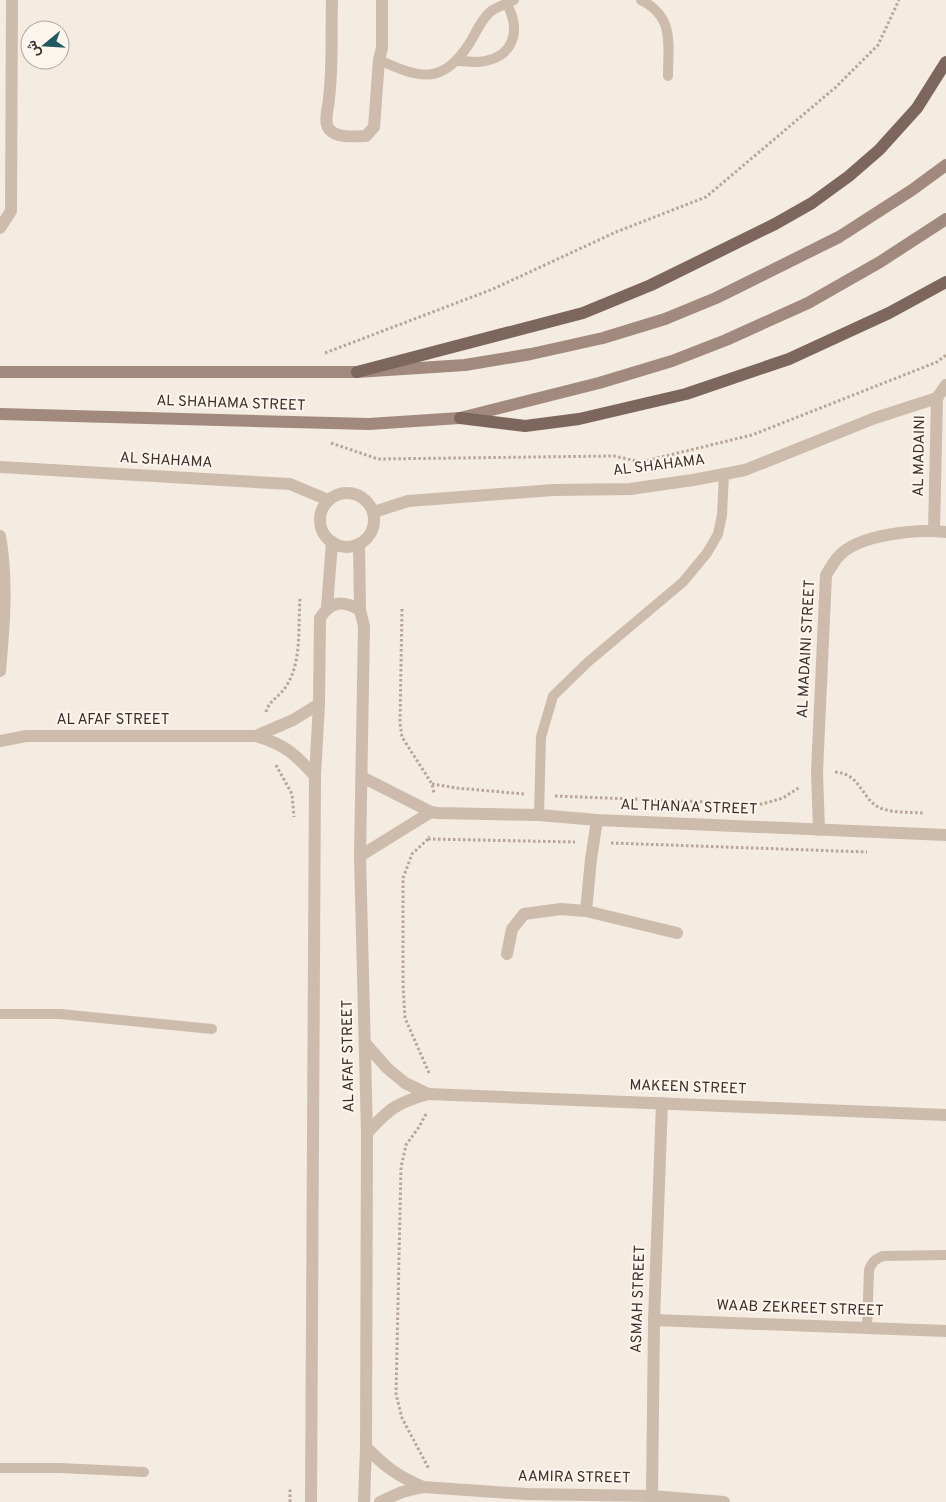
<svg xmlns="http://www.w3.org/2000/svg" width="946" height="1502" viewBox="0 0 946 1502" font-family="Overpass,Vazirmatn,sans-serif">
<style>
.lines{fill:none;stroke-linecap:round;stroke-linejoin:round}
.path{stroke:#b9a596;stroke-width:3;stroke-dasharray:2.5 2.5;stroke-linecap:butt}
.service{stroke:#cdbbac;stroke-width:10}
.minor{stroke:#cdbbac;stroke-width:12}
.secondary{stroke:#a18a7d;stroke-width:12}
.primary{stroke:#7d675c;stroke-width:12}
.labels{text-anchor:middle;dominant-baseline:central;stroke-width:4;stroke-linejoin:round;paint-order:stroke}
.street-label{font-size:15px;fill:#3b302b;stroke:#fbf5ee}
</style>
<rect width="100%" height="100%" fill="#f4ebe1"/>
<g class="lines">
<g class="path">
<polyline points="325,353 493,289 616,232 706,197 836,87 878,45 899,0"/>
<polyline points="331,443 378,459 614,456 641,462 752,435 937,362 946,355"/>
<polyline points="402,609 400,723 402,737 432,784 434,793"/>
<path d="M 266,712 C 269,700 281,696 287,685 C 302,660 298,626 300,598"/>
<polyline points="276,765 292,794 294,817"/>
<path d="M 835,772 C 863,774 861,802 883,809 C 895,813 911,812 923,813"/>
<polyline points="432,784 457,788 524,794"/>
<polyline points="555,796 762,804 783,798 800,787"/>
<polyline points="428,839 575,842"/>
<polyline points="611,843 867,852"/>
<polyline points="429,1073 405,1018 403,985 403,878 412,854 428,839 429,836"/>
<polyline points="426,1114 419,1127 406,1145 401,1167 396,1394 402,1418 429,1469"/>
<polyline points="290,1502 290,1488"/>
</g>
<g class="service">
<path d="M 641,0 C 675,17 668,44 668,76"/>
<path d="M 379,60 C 419,78 442,86 469,44 C 476,33 480,21 490,12 C 496,7 507,4 514,0"/>
<path d="M 458,61 C 464,61 471,62 477,62 C 513,59 522,33 507,4"/>
<polyline points="539,815 541,737 553,696 588,662 683,582 707,553 718,534 722,515 724,474"/>
<polyline points="0,1014 60,1014 212,1029"/>
<path d="M 867,1328 L 869,1270 C 872,1262 875,1259 883,1256 L 946,1255"/>
<polyline points="0,1468 60,1468 144,1472"/>
</g>
<g class="minor">
<path d="M 332,0 C 331,32 333,66 329,98 C 329,106 323,122 329,129 C 337,139 355,136 366,136 L 374,127 L 379,60 L 382,48 L 382,0"/>
<polyline points="0,228 11,211 12,0"/>
<polyline points="0,467 290,484 328,500"/>
<circle cx="347" cy="520" r="27"/>
<polyline points="374,512 408,501 553,490 630,489 693,480 745,470 875,418 937,398"/>
<polyline points="934,531 937,398 946,385"/>
<path d="M 0,536 C 8,580 4,626 0,671"/>
<polyline points="359,544 360,610"/>
<polyline points="327,608 332,542"/>
<polyline points="256,736 293,720 319,704"/>
<path d="M 0,741 L 26,736 L 256,736 C 286,745 295,754 315,776"/>
<polyline points="362,777 431,812 437,813 539,815 597,820 946,835"/>
<path d="M 819,830 L 817,772 L 826,575 C 830,569 834,561 839,556 C 859,534 917,529 946,532"/>
<polyline points="360,856 431,812"/>
<polyline points="586,911 677,933"/>
<polyline points="507,954 512,929 524,914 561,909 586,911 591,859 597,820"/>
<polyline points="365,1043 387,1068 405,1083 428,1094"/>
<path d="M 367,1133 C 389,1109 396,1103 428,1094 L 946,1115"/>
<polyline points="654,1320 946,1331"/>
<path d="M 366,1447 C 385,1467 398,1476 423,1487"/>
<polyline points="652,1496 654,1320 662,1103"/>
<path d="M 311,1502 L 315,776 L 319,704 L 320,618 C 331,601 342,600 360,610 L 364,626 L 360,856 L 367,1133 L 366,1447 L 364,1502"/>
<polyline points="380,1502 402,1492 423,1487 526,1494 652,1496 724,1502"/>
</g>
<g class="secondary">
<polyline points="0,372 357,372 465,365 531,354 603,338 665,319 716,298 839,237 912,190 946,165"/>
<polyline points="0,414 369,424 460,418 599,383 672,361 726,340 808,303 880,262 946,219"/>
</g>
<g class="primary">
<polyline points="357,372 583,313 651,285 775,224 812,203 849,176 879,150 917,108 946,62"/>
<polyline points="460,418 525,426 579,419 686,394 789,359 889,313 946,282"/>
</g>
</g>
<g class="labels">
<g class="street-label">
<text transform="translate(231 404) rotate(2)">AL SHAHAMA STREET</text>
<text transform="translate(920 456) rotate(-89)">AL MADAINI</text>
<text transform="translate(166 461) rotate(3)">AL SHAHAMA</text>
<text transform="translate(659 466) rotate(-7)">AL SHAHAMA</text>
<text transform="translate(807 649) rotate(-87)">AL MADAINI STREET</text>
<text x="113" y="720">AL AFAF STREET</text>
<text transform="translate(689 808) rotate(2)">AL THANAA STREET</text>
<text transform="translate(349 1056) rotate(-91)">AL AFAF STREET</text>
<text transform="translate(688 1088) rotate(2)">MAKEEN STREET</text>
<text transform="translate(639 1299) rotate(-88)">ASMAH STREET</text>
<text transform="translate(800 1309) rotate(2)">WAAB ZEKREET STREET</text>
<text transform="translate(574 1478) rotate(1)">AAMIRA STREET</text>
</g>
</g>
<g transform="translate(45 45) rotate(252)"><circle r="24" fill="#fbf5ee" stroke="#aea6a0"/>
<path d="M0-4L9 19L0 12L-9 19Z" fill="#1f5a5e"/>
<text y="-8" font-size="14" font-weight="bold" text-anchor="middle" fill="#3b302b">ش</text>
</g>
</svg>
